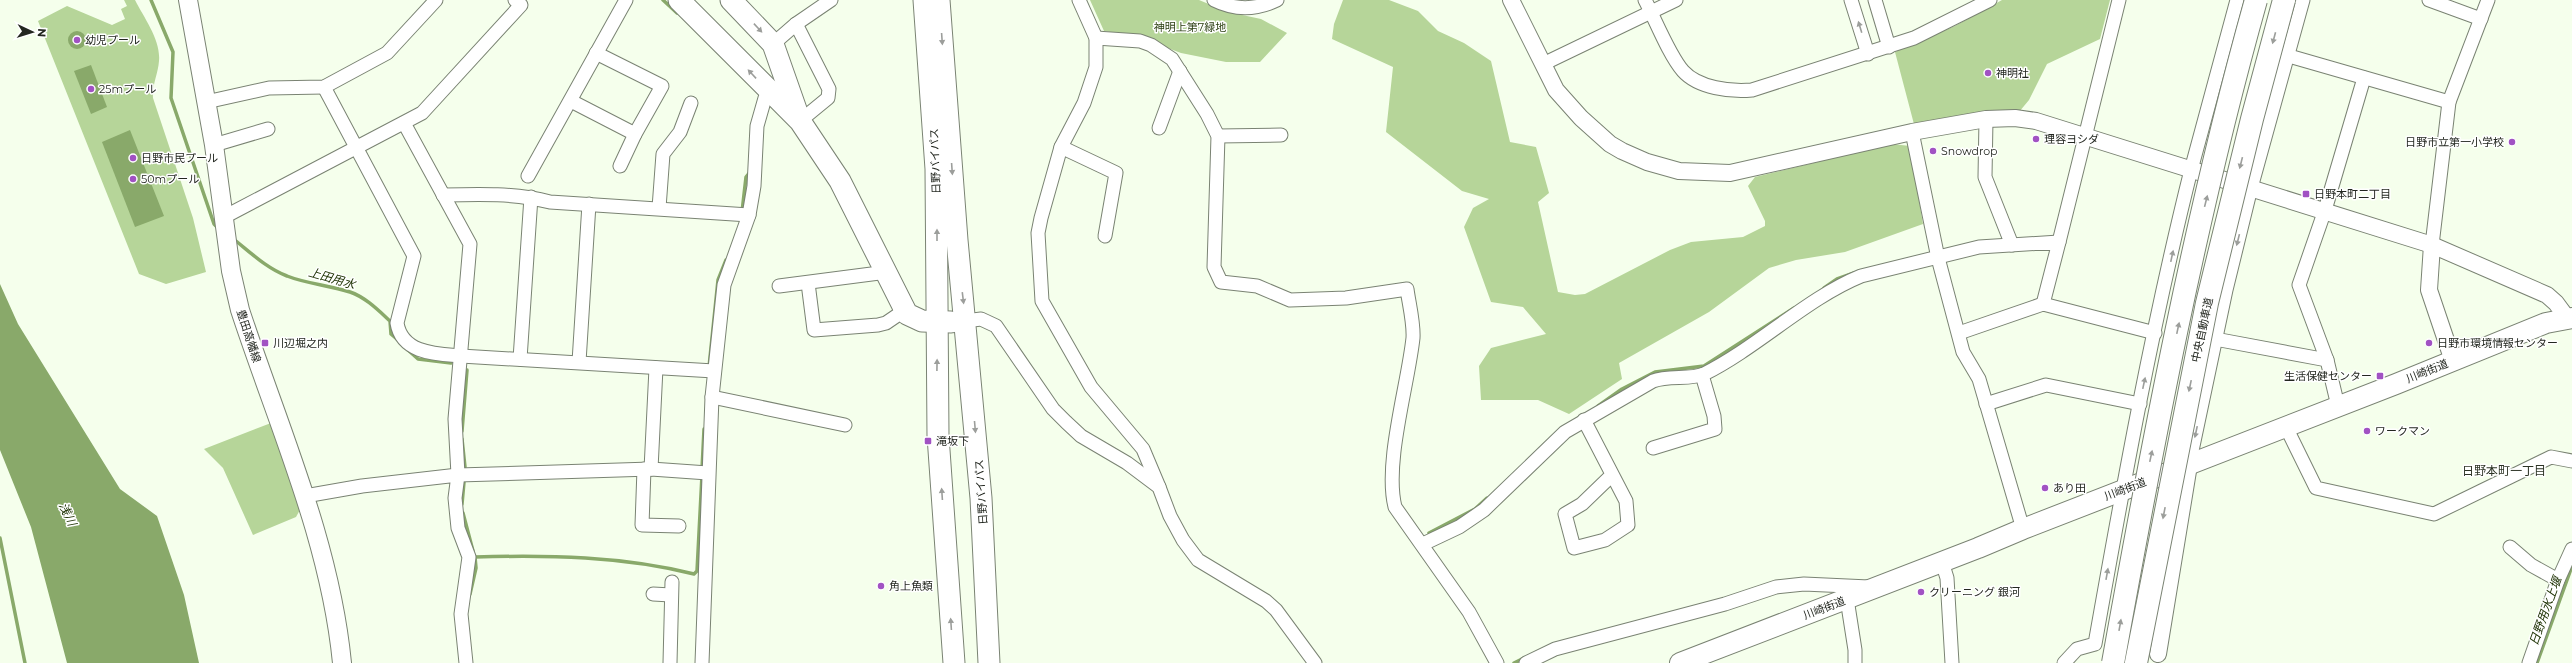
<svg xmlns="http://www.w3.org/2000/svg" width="2572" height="663" viewBox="0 0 2572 663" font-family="Montserrat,'Noto Sans JP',sans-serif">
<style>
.green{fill:#b6d599}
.water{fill:#89a96a}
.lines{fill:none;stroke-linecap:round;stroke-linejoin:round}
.stream{stroke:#89a96a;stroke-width:3.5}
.minor-casing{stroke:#7a8373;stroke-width:15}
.tertiary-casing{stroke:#7a8373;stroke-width:18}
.secondary-casing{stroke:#7a8373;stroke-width:20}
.primary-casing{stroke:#7a8373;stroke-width:22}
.trunk-casing{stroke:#7a8373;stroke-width:23}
.minor{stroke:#fff;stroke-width:13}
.tertiary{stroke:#fff;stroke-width:16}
.secondary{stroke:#fff;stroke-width:18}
.primary{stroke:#fff;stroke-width:20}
.trunk{stroke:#fff;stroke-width:21}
.motorway-bridge-casing{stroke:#7a8373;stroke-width:24;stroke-linecap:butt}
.motorway-bridge{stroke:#fff;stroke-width:22}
.oneway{fill:#9c9e9b}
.poi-dot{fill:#a152c3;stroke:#fff;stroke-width:1.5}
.labels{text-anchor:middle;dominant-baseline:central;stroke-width:3;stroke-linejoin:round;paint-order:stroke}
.park-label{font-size:11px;fill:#2b3f12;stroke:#fff}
.poi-label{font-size:11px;fill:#232720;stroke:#fff;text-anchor:start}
.street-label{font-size:11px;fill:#232720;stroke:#fff}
.water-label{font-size:12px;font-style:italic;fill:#213507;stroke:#fff}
.neighbourhood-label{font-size:12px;fill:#2c3325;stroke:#fff}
</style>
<rect width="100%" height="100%" fill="#f5ffec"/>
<g class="green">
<path d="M 124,0 L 135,0 C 144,18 161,40 159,61 C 158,74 152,85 153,98 L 193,218 L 206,272 L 166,284 L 139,274 L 38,21 L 67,6 L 112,25 L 125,19 L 121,9 L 127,6 Z"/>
<polygon points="1090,0 1199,0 1228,12 1261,19 1287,33 1260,62 1226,62 1181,53 1138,37 1104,31"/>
<polygon points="1343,0 1389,0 1418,11 1438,31 1464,43 1491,61 1510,142 1536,147 1549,193 1538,202 1558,292 1575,295 1585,294 1670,250 1691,242 1743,237 1765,226 1765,221 1748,186 1755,177 1892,144 1910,146 1923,224 1845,252 1796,260 1769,268 1709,312 1619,363 1622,379 1569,414 1538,400 1481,400 1479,366 1491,348 1546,334 1523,307 1491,302 1464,227 1473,208 1489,199 1462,191 1386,132 1393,67 1332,39 1334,24"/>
<polygon points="2002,0 2110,0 2100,39 2047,64 2029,100 2019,112 1915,128 1895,52 1955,26"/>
<polygon points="271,423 301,508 296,517 253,535 223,468 204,449"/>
</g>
<g class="water">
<circle cx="77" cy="40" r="9"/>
<polygon points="91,65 107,107 91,114 74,71"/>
<polygon points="130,130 164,216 135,227 102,142"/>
<polygon points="0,284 18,324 120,489 157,516 184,595 199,663 67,663 31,527 0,450"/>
</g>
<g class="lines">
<g class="stream">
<polyline points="151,0 173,52 171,98 214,224 219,229"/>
<polyline points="663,0 677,13"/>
<polyline points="742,212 746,177 750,172"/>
<path d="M 236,241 C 252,254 268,269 287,276 C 307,284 329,285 350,292 C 365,297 378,310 390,321 L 391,334 L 398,340"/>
<polyline points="1824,288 1837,279 1854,273"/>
<polyline points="408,350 418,359 451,363"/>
<polyline points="709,367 718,280 726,260"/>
<polyline points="1598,406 1622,389 1655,372 1704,366 1794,308"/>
<polyline points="462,431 467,370"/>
<polyline points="462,439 465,467"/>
<polyline points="702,469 704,429"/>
<polyline points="462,504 464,482"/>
<polyline points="463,513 473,551"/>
<polyline points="1429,533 1475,509 1487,498"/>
<polyline points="0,538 25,663"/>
<path d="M 475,557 C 549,555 622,556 694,574 L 697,571 L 702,475"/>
<polyline points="470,594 476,568 475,557"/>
<polyline points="1514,663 1524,658"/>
<polyline points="2537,663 2572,566"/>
</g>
<g class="minor-casing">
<g id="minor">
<polyline points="1079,0 1096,38 1096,67 1084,103 1061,147 1041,218 1038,233 1042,301 1091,387 1143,449 1159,487"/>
<path d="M 1214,0 C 1234,10 1256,10 1277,0"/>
<path d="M 1645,0 C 1655,19 1669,55 1683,71 C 1698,88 1731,92 1752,90 L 1914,38 L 1990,0"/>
<polyline points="1851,0 1868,54"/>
<polyline points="1875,0 1889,47"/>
<polyline points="2429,0 2481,19"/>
<polyline points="796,24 829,89 828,98 800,121"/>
<path d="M 1096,38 L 1140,41 L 1151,45 L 1172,59 L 1207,114 L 1218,136 L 1214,267 L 1221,282 L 1257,286 L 1290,300 L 1346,298 L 1407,289 C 1409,304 1414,323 1413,338 C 1408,385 1384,463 1395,507 L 1469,612 L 1497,663"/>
<polyline points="773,44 796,24 831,0"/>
<polyline points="2289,56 2449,102"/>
<polyline points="1543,64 1676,0"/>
<path d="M 324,87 L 414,256 L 397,323 C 402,354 437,354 461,356 L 714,371"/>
<polyline points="571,101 635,134 662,86 596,53"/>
<polyline points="206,102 269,88 324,87 387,53 436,0"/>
<polyline points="1986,119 1985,177 2012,245"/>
<polyline points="404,123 470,244 455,419 458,475 651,469 708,473"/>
<polyline points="1159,128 1180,71"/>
<polyline points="1912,132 1938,258 1963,352 1979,379 2023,529"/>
<polyline points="1218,136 1281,135"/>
<polyline points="214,145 268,129"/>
<polyline points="1061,147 1116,173 1105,236"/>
<polyline points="620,166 635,134"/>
<polyline points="528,176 626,0"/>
<path d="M 443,195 C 480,194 515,193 550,202 L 749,215"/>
<polyline points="659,208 663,154 680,132 691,103"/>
<polyline points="224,217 422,113 521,5 515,0"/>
<polyline points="2059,242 2119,0"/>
<polyline points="2432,245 2449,102 2488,0"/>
<polyline points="808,283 814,330 878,325 886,323 905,310"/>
<polyline points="779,286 887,272"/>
<polyline points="965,321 981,319 996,326 1053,409 1066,422 1081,436 1127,463 1159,487 1170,516 1183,540 1198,560 1266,601 1276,610 1315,663"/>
<polyline points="1959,333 2043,304 2155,333"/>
<polyline points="2215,339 2327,360"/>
<polyline points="520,359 531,197"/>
<polyline points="579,362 589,204"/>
<polyline points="712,397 845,425"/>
<polyline points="1986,404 2046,385 2140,404"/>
<polyline points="2338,406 2327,360 2299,285 2325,210 2364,78"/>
<polyline points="1584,420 1626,501 1628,525 1605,540 1574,548 1565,514 1582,504 1612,475"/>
<polyline points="2286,427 2316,488 2434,514 2551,457 2572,461"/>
<polyline points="1653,448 1715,429 1714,416 1702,375"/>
<polyline points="2189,465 2226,290 2251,188 2303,0"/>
<polyline points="644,469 642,525 679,526"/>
<polyline points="651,469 656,368"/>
<polyline points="305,496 362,486 458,475 455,498 458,528 469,557 461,614 466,663"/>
<path d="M 1423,544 L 1459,527 L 1484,510 L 1565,432 L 1653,381 C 1668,375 1691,380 1704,374 C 1758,347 1807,298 1861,276 L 1979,247 L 2059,242 L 2043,304"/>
<polyline points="2510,547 2531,565 2558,580"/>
<polyline points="1942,562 1947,578 1952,663"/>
<polyline points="653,594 671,595"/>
<polyline points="1847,599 1855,650 1855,663"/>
<polyline points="670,663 672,582"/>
<polyline points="702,663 712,397 724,285 749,215 754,186 757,126 765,98 770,94"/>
<polyline points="1526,663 1555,649 1725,604 1776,587 1804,584 1869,587"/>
<path d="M 2064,663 L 2077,649 L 2095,644 C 2123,486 2152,326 2191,170 C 2206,113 2222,57 2237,0"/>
<polyline points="2529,663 2558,580 2572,549"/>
</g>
</g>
<g class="tertiary-casing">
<g id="tertiary">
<polyline points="1511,0 1556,90 1581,118 1610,144 1622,151 1647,162 1679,171 1730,173 1912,132 1986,119 2015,118 2036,121 2432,245 2547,295 2556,303 2567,318"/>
<polyline points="2432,245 2429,290 2453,361"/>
<polyline points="2158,654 2189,465"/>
</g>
</g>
<g class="secondary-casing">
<path id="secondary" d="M 188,0 L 214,145 L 231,271 L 240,310 C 278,426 330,540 342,663"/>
</g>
<g class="primary-casing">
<polyline id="primary" points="1680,663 1978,548 2023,529 2396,384 2546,323 2572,318"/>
</g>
<g class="trunk-casing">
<g id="trunk">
<polyline points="679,0 800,121 840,181 907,314 922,321 951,322"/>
<polyline points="731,0 773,44 799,118"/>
<polyline points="924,0 936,169 938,436 954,663"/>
<polyline points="939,0 957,240 981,498 989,663"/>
</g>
</g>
<use href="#minor" class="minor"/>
<use href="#tertiary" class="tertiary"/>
<use href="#secondary" class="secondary"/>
<use href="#primary" class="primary"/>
<use href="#trunk" class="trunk"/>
<g class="motorway-bridge-casing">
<g id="motorway-bridge">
<path d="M 2113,663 C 2153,441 2195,217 2256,0"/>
<polyline points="2136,663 2207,303 2252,119 2284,0"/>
</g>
</g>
<use href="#motorway-bridge" class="motorway-bridge"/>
</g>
<defs><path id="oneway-solid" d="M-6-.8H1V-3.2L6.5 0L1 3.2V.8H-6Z"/></defs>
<g class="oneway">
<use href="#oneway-solid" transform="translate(1860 27) rotate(-107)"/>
<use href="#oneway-solid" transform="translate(758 28) rotate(47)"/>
<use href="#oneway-solid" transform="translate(2274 38) rotate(105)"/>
<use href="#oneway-solid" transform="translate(942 39) rotate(86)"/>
<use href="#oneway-solid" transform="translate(752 74) rotate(-133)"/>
<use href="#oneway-solid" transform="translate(2241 163) rotate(104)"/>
<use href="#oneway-solid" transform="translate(952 169) rotate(86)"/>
<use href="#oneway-solid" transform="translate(2206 201) rotate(-76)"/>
<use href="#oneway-solid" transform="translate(937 235) rotate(-90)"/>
<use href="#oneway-solid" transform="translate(2238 240) rotate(104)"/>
<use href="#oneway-solid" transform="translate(2172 256) rotate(-78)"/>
<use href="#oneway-solid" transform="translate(963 298) rotate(83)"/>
<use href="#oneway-solid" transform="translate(2178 328) rotate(-78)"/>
<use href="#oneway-solid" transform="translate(937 365) rotate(-89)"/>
<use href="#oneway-solid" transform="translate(2144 383) rotate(-78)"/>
<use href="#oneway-solid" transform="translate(2190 386) rotate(102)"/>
<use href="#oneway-solid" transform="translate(975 427) rotate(85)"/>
<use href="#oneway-solid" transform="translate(2196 432) rotate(102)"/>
<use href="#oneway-solid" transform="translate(2151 456) rotate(-78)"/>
<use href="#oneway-solid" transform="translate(942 494) rotate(-94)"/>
<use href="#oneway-solid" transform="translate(2164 513) rotate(101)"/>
<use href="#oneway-solid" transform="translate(2107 574) rotate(-80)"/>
<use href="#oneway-solid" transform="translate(951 624) rotate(-94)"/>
<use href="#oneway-solid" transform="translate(2120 625) rotate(-80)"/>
</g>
<g class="poi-dot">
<circle cx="77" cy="40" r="4"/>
<circle cx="1988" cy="73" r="4"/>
<circle cx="91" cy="89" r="4"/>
<circle cx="2036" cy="139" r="4"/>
<circle cx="2512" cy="142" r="4"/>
<circle cx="1933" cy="151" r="4"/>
<circle cx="133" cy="158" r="4"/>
<circle cx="133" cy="179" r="4"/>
<rect x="2302" y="190" width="8" height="8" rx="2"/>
<rect x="261" y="339" width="8" height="8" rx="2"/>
<circle cx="2429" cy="343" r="4"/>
<rect x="2376" y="372" width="8" height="8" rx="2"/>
<circle cx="2367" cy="431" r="4"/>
<rect x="924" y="437" width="8" height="8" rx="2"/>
<circle cx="2045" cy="488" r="4"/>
<circle cx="881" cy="586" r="4"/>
<circle cx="1921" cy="592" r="4"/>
</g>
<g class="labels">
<g class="park-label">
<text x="1190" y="27">神明上第7緑地</text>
</g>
<g class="poi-label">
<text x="85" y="40">幼児プール</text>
<text x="1996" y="73">神明社</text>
<text x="99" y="89">25mプール</text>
<text x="2044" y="139">理容ヨシダ</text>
<text x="2504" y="142" text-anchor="end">日野市立第一小学校</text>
<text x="1941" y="151">Snowdrop</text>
<text x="141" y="158">日野市民プール</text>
<text x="141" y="179">50mプール</text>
<text x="2314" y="194">日野本町二丁目</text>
<text x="273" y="343">川辺堀之内</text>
<text x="2437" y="343">日野市環境情報センター</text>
<text x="2372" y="376" text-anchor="end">生活保健センター</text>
<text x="2375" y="431">ワークマン</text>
<text x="936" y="441">滝坂下</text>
<text x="2053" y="488">あり田</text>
<text x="889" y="586">角上魚類</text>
<text x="1929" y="592">クリーニング 銀河</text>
</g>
<g class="street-label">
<text transform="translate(935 161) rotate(-92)">日野バイパス</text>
<text transform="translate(2202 330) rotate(-78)">中央自動車道</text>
<text transform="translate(249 336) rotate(72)">豊田高幡線</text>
<text transform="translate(2427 371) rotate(-22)">川崎街道</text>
<text transform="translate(2125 489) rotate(-21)">川崎街道</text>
<text transform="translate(981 492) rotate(-94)">日野バイパス</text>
<text transform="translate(1824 608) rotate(-21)">川崎街道</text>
</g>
<g class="water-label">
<text transform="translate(332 278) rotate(16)">上田用水</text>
<text transform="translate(68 514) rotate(65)">浅川</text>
<text transform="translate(2545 611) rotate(-70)">日野用水上堰</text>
</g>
<g class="neighbourhood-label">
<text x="2504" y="470">日野本町一丁目</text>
</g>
</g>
<g transform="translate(32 32) rotate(94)" stroke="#ffffff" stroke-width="3" paint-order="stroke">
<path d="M0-3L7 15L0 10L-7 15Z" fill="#232720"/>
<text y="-6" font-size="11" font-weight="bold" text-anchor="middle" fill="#232720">N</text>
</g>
</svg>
